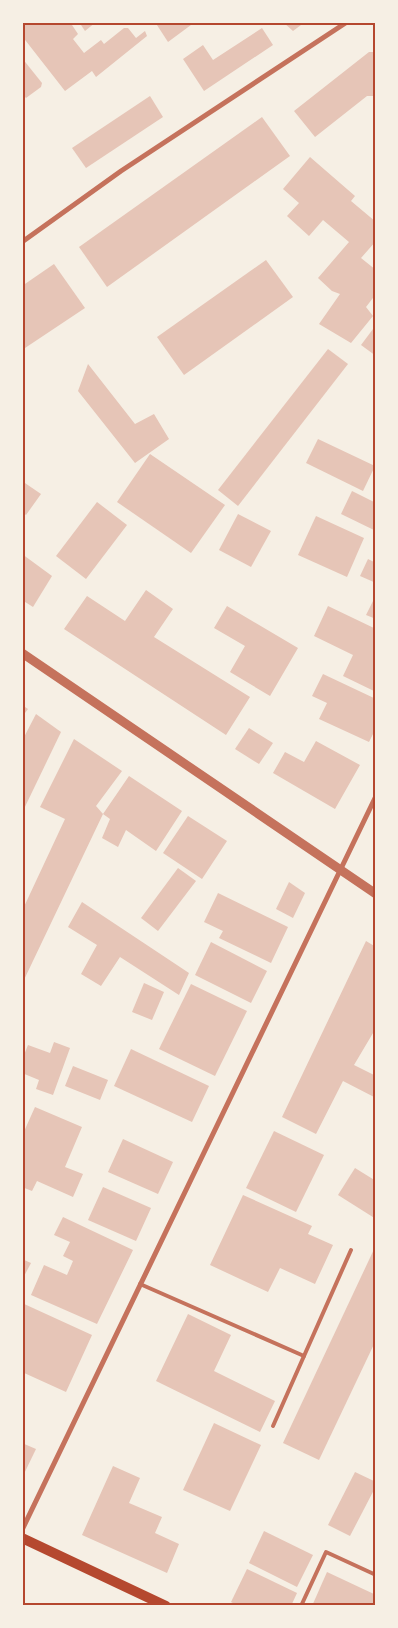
<svg xmlns="http://www.w3.org/2000/svg" width="398" height="1628" viewBox="0 0 398 1628" font-family="'Sofia Sans Condensed',sans-serif">
<style>
.building{fill:#e6c5b7}
.lines{fill:none;stroke-linecap:round;stroke-linejoin:round}
.service{stroke:#c5725c;stroke-width:4}
.minor{stroke:#c5725c;stroke-width:5}
.tertiary{stroke:#c5725c;stroke-width:9}
.secondary{stroke:#b5482f;stroke-width:10}
.neatline{fill:none;stroke:#b5482f;stroke-width:2}
</style>
<rect width="100%" height="100%" fill="#f6efe4"/>
<g class="building">
<polygon points="22,22 70,22 78,34 73,39 84,53 101,40 104,44 124,28 128,28 136,38 145,31 147,36 96,77 92,71 65,91 22,36"/>
<polygon points="79,22 96,22 85,31"/>
<polygon points="155,22 195,22 168,42"/>
<polygon points="283,22 305,22 293,31"/>
<polygon points="262,28 273,45 204,91 183,59 203,45 213,60"/>
<polygon points="369,52 376,52 376,96 367,96 315,137 294,111"/>
<polygon points="22,58 42,83 41,87 26,98 22,94"/>
<polygon points="150,96 163,117 86,168 72,148"/>
<polygon points="262,117 290,156 107,287 79,247"/>
<polygon points="310,157 355,196 351,201 376,222 376,241 361,258 376,270 376,294 366,307 373,316 351,343 319,324 340,294 332,291 318,278 349,242 323,220 309,236 287,216 299,203 283,189"/>
<polygon points="266,260 293,297 184,375 157,337"/>
<polygon points="54,264 85,308 22,350 22,286"/>
<polygon points="376,325 376,356 361,345"/>
<polygon points="328,349 348,364 238,506 218,490"/>
<polygon points="88,364 135,424 154,414 169,439 135,463 78,391"/>
<polygon points="318,439 375,466 363,491 306,463"/>
<polygon points="150,454 225,505 191,553 117,502"/>
<polygon points="22,481 41,494 26,515 22,512"/>
<polygon points="352,491 376,503 376,531 341,514"/>
<polygon points="97,502 127,525 86,579 56,556"/>
<polygon points="238,514 271,531 251,567 219,550"/>
<polygon points="316,516 364,538 347,577 298,555"/>
<polygon points="22,554 52,576 33,607 22,600"/>
<polygon points="368,559 376,563 376,583 360,576"/>
<polygon points="146,590 173,609 154,637 250,697 226,735 64,629 87,596 125,621"/>
<polygon points="376,595 376,619 366,615"/>
<polygon points="227,606 298,648 270,696 230,672 245,646 214,628"/>
<polygon points="328,606 376,629 376,692 343,676 353,655 314,636"/>
<polygon points="323,674 376,699 376,728 369,742 319,719 327,703 312,696"/>
<polygon points="22,705 28,709 22,717"/>
<polygon points="36,714 61,732 22,813 22,741"/>
<polygon points="249,728 273,743 259,764 235,749"/>
<polygon points="74,739 122,771 96,806 103,814 129,776 182,811 156,851 126,830 118,847 102,838 110,819 103,814 22,984 22,911 65,819 40,807"/>
<polygon points="316,741 360,765 335,809 273,773 285,752 304,762"/>
<polygon points="188,816 227,841 202,879 163,853"/>
<polygon points="178,868 196,881 158,931 141,918"/>
<polygon points="289,882 305,893 293,918 276,909"/>
<polygon points="218,893 288,927 271,963 219,938 223,931 204,922"/>
<polygon points="82,902 189,973 179,995 120,957 101,986 81,974 97,945 68,927"/>
<polygon points="366,941 376,947 376,1028 354,1065 376,1076 376,1098 343,1081 316,1134 282,1117"/>
<polygon points="211,942 267,971 251,1003 195,975"/>
<polygon points="144,983 164,992 152,1020 132,1012"/>
<polygon points="191,984 247,1011 215,1076 159,1049"/>
<polygon points="54,1042 70,1048 53,1095 36,1089 39,1080 22,1073 22,1060 28,1045 50,1053"/>
<polygon points="131,1049 209,1086 192,1122 114,1086"/>
<polygon points="73,1066 108,1080 100,1100 65,1086"/>
<polygon points="35,1107 82,1127 65,1167 83,1174 73,1197 37,1181 32,1191 22,1187 22,1136"/>
<polygon points="274,1131 324,1155 296,1212 246,1188"/>
<polygon points="123,1139 173,1162 158,1194 108,1172"/>
<polygon points="355,1168 376,1181 376,1219 338,1195"/>
<polygon points="103,1187 151,1208 136,1241 88,1220"/>
<polygon points="243,1195 312,1226 308,1234 333,1245 315,1284 280,1268 268,1292 210,1265"/>
<polygon points="63,1217 133,1250 97,1324 31,1295 44,1265 67,1275 73,1261 63,1256 70,1242 54,1235"/>
<polygon points="376,1245 376,1340 319,1460 283,1443"/>
<polygon points="22,1259 31,1263 22,1280"/>
<polygon points="22,1303 92,1335 66,1392 22,1372 22,1334 24,1330 22,1330"/>
<polygon points="188,1314 231,1335 214,1371 275,1401 260,1432 156,1381"/>
<polygon points="214,1423 261,1445 230,1511 183,1490"/>
<polygon points="22,1443 36,1449 22,1478"/>
<polygon points="113,1466 140,1478 129,1503 162,1517 155,1533 179,1544 167,1573 82,1535"/>
<polygon points="355,1472 376,1482 376,1486 350,1536 328,1525"/>
<polygon points="264,1531 313,1555 297,1587 249,1563"/>
<polygon points="247,1569 297,1593 291,1606 238,1606 231,1602"/>
<polygon points="327,1572 376,1595 376,1606 312,1606"/>
</g>
<g class="lines">
<g class="service">
<polyline points="140,1284 304,1356 351,1250"/>
<polyline points="273,1426 304,1356"/>
<polyline points="301,1606 326,1552 376,1575"/>
</g>
<g class="minor">
<polyline points="22,242 121,171 347,22"/>
<polyline points="22,1530 376,796"/>
</g>
<polyline class="tertiary" points="22,653 376,894"/>
<polyline class="secondary" points="22,1538 166,1606"/>
</g>
<rect width="398" height="1628" fill="none" stroke="#f6efe4" stroke-width="48"/>
<rect x="24" y="24" width="350" height="1580" class="neatline"/>
</svg>
